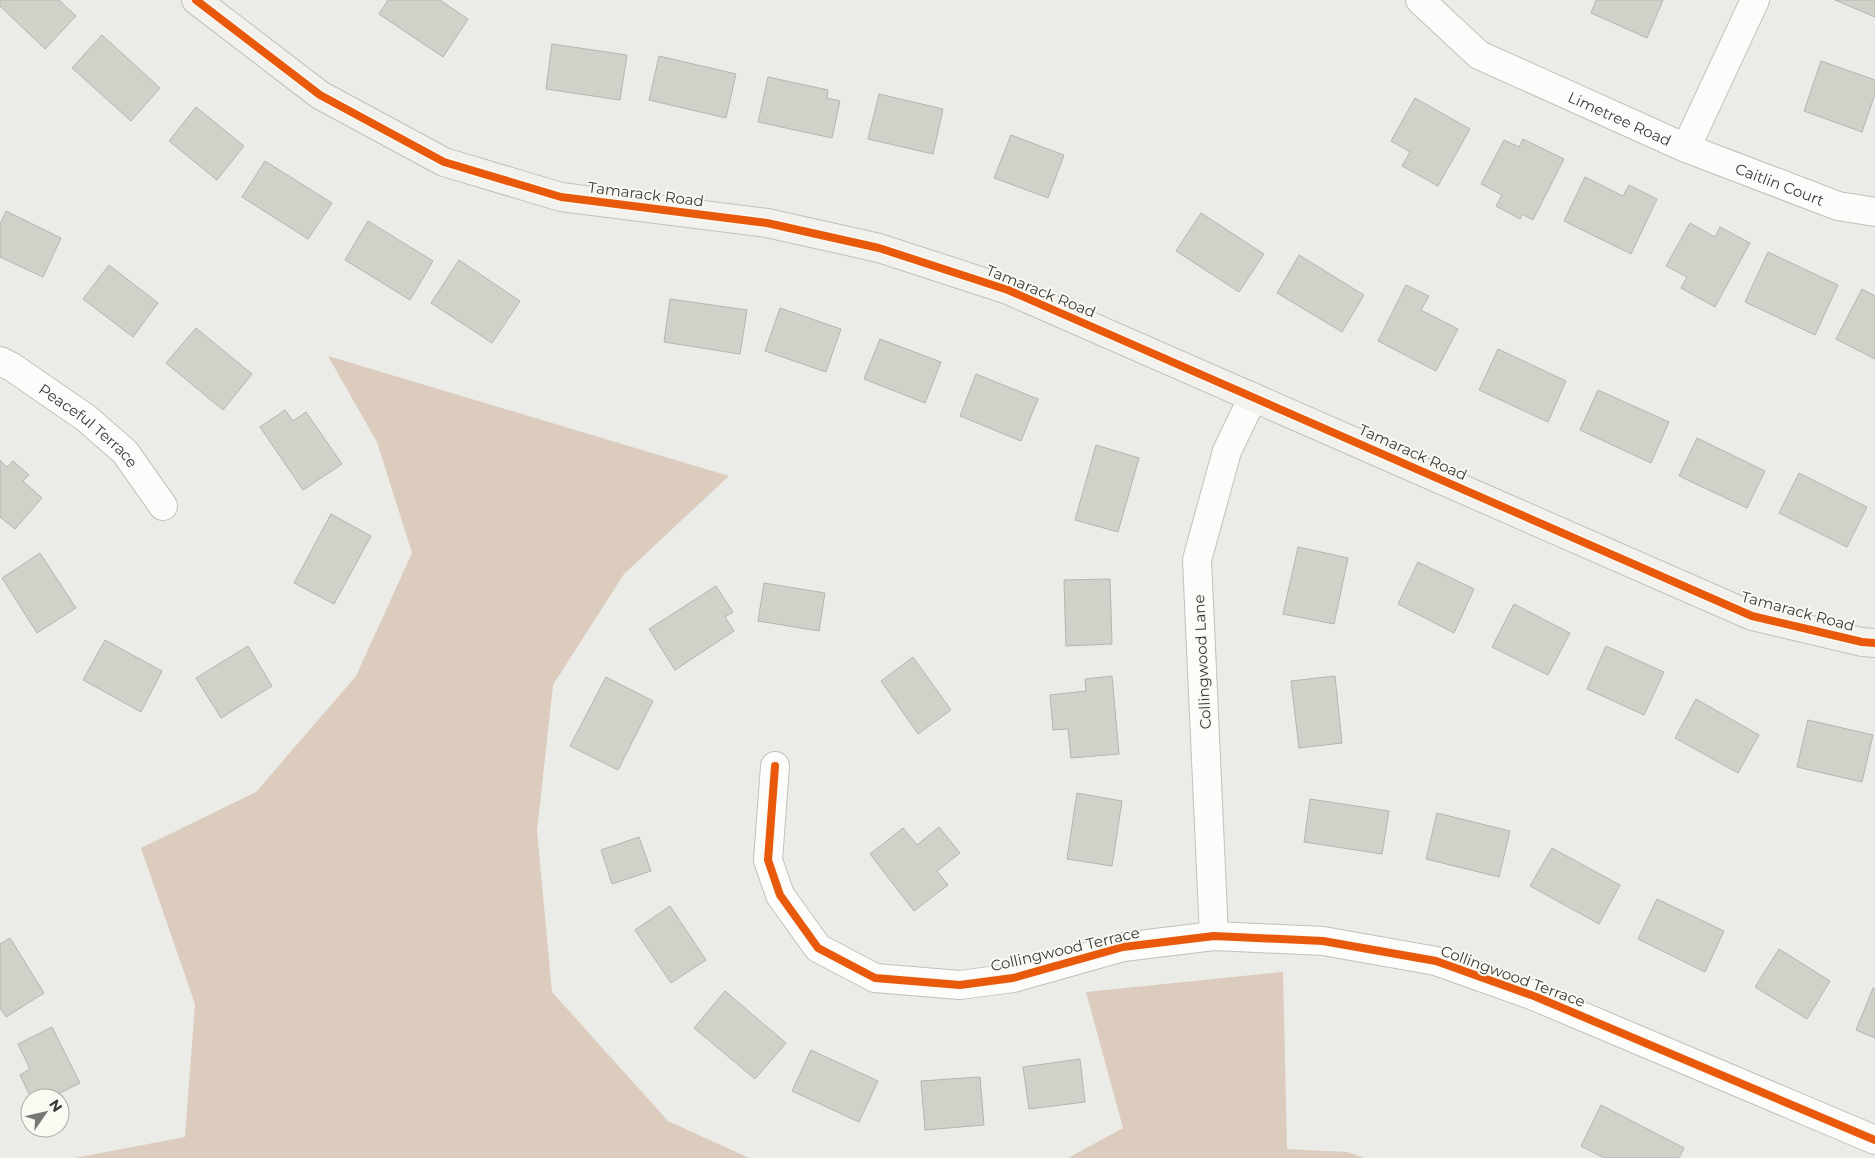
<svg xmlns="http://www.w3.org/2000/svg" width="1875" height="1158" viewBox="0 0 1875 1158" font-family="Montserrat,sans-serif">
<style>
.forest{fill:#dcccbe}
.building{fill:#d0d2ca;stroke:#b4b5b2}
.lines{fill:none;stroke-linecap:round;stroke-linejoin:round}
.street-casing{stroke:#c1c0bd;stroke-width:30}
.secondary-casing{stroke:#c1c0bd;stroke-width:30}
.street{stroke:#fcfcfb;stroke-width:28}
.secondary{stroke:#f3f1ed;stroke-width:28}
.cycleway-casing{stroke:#faf9f2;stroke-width:11}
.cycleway{stroke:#e8590c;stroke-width:8}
.labels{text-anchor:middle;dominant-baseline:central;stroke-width:4;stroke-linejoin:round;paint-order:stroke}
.street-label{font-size:15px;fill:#3a3937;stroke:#faf9f2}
</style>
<rect width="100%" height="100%" fill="#ebebe7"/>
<g class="forest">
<polygon points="328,356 729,476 624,574 553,685 537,831 552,992 668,1121 749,1158 75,1158 185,1137 195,1004 141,848 256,792 356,676 412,553 377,442"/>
<polygon points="1283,972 1287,1149 1347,1152 1364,1158 1068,1158 1123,1128 1086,992"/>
</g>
<g class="building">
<polygon points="0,0 59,0 76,16 45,49 0,6"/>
<polygon points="388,0 440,0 468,19 443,57 379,14"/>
<polygon points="1596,0 1663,0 1647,38 1591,13"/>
<polygon points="1835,0 1875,0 1875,17"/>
<polygon points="102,35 160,88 131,121 72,68"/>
<polygon points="552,44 627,55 620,100 546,89"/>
<polygon points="659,56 736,74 726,118 649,100"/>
<polygon points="1821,61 1875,80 1875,94 1862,132 1804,111"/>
<polygon points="768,77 828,90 827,98 840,101 832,138 758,122"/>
<polygon points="879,94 943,109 933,154 868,139"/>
<polygon points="1415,98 1470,129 1438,186 1402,166 1410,152 1391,141"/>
<polygon points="196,107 244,146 217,180 169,141"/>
<polygon points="1011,135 1064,155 1048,198 994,178"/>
<polygon points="1523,139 1564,159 1533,220 1522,214 1520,219 1496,206 1502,195 1481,184 1504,140 1519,147"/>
<polygon points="265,161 332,203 308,239 242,197"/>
<polygon points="1585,177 1623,196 1629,185 1657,199 1631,254 1564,221"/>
<polygon points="6,211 61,238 43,277 0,257 0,224"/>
<polygon points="1201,213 1264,254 1239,292 1176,251"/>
<polygon points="368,221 433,261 410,300 345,260"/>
<polygon points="1690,223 1715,237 1720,227 1750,243 1715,307 1681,288 1687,277 1666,266"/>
<polygon points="1768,252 1838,285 1815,335 1745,302"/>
<polygon points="1299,255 1364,295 1342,332 1277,293"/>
<polygon points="459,260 520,301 492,343 431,303"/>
<polygon points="109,265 158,303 133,337 83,299"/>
<polygon points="1406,285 1429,296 1421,310 1458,329 1436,371 1378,341"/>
<polygon points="1862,289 1875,296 1875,359 1836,339"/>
<polygon points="670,299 747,310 740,354 664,342"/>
<polygon points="780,308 841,329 826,372 765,351"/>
<polygon points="196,328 252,374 223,410 166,363"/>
<polygon points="880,339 941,362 925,403 864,379"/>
<polygon points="1498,349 1566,381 1548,422 1479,390"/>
<polygon points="976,374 1038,399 1021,441 960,416"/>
<polygon points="1598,390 1669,422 1651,463 1580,430"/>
<polygon points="285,410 293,421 306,412 342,464 303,490 260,427"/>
<polygon points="1697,438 1765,471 1747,508 1679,476"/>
<polygon points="1096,445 1139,458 1118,532 1075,520"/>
<polygon points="0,460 7,467 13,461 29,475 23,481 42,498 15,529 0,517"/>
<polygon points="1799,473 1867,507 1847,547 1779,513"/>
<polygon points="331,514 371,536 334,604 294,583"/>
<polygon points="1298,547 1348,558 1334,624 1283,614"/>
<polygon points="40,553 76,608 37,633 2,578"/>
<polygon points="1418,562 1474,589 1454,633 1398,604"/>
<polygon points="1110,579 1112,644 1066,646 1064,580"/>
<polygon points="764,583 825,593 819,631 758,621"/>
<polygon points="716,586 733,612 725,617 734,631 675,670 649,629"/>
<polygon points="1514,604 1570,633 1548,675 1492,647"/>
<polygon points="105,640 162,671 141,712 83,680"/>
<polygon points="248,646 272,686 221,718 196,678"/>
<polygon points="1606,646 1664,672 1644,715 1587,689"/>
<polygon points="913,657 951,710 918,734 881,681"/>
<polygon points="1112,676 1119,754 1071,758 1068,729 1053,730 1050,695 1086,691 1085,679"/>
<polygon points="1335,676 1342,743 1299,748 1291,681"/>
<polygon points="606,677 653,701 618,770 570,746"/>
<polygon points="1696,699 1759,735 1738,773 1675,738"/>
<polygon points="1808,720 1873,735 1862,782 1797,767"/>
<polygon points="1077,793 1122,801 1112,866 1067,859"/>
<polygon points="1310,799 1389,811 1382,854 1304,842"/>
<polygon points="1437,813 1510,831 1499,877 1426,859"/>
<polygon points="939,827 960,853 937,871 948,885 914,911 870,854 903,828 917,845"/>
<polygon points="639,837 651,871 612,884 601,850"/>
<polygon points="1552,848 1620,885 1599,924 1530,886"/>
<polygon points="1657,899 1724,931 1705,972 1638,939"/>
<polygon points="670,906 706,960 671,983 635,930"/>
<polygon points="10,938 44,993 6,1017 0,1008 0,944"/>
<polygon points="1779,949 1830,981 1807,1019 1755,987"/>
<polygon points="1873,988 1875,989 1875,1038 1856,1030"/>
<polygon points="725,991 786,1043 755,1079 694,1028"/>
<polygon points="52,1027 80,1083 50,1098 31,1098 20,1075 30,1069 18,1044"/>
<polygon points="811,1050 878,1081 859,1122 792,1091"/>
<polygon points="1080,1059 1085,1102 1029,1109 1023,1067"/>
<polygon points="980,1077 984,1125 925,1130 921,1081"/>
<polygon points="1601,1105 1684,1148 1679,1158 1604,1158 1581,1146"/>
</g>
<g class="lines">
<g class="street-casing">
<g id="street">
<path id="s1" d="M 1420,0 L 1479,55 L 1686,148 L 1838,206 L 1875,212"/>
<polyline points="1686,148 1755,0"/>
<path id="s2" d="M 0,361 L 12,367 L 86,418 L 125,452 L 163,506"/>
<polyline points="775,766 768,860 780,895 818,948 875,978 960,985 1013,978 1123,947 1214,936 1323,941 1436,961 1534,996 1875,1140"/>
<polyline points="1214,936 1197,560 1227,451 1253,397"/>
</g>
</g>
<g class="secondary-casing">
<polyline id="secondary" points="196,0 320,95 444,162 561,197 767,223 879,248 1008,290 1752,616 1862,642 1875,643"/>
</g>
<use href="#street" class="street"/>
<use href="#secondary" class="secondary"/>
<g class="cycleway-casing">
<g id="cycleway">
<polyline points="196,0 320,95 444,162 561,197 767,223 879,248 1008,290 1752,616 1862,642 1875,643"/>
<polyline points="775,766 768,860 780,895 818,948 875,978 960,985 1013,978 1123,947 1214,936 1323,941 1436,961 1534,996 1875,1140"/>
</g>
</g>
<use href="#cycleway" class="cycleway"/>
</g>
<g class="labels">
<g class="street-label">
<text stroke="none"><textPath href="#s1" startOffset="235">Limetree Road</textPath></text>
<text stroke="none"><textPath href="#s1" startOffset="408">Caitlin Court</textPath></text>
<text transform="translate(646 194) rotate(7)">Tamarack Road</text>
<text transform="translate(1041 291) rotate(22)">Tamarack Road</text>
<text stroke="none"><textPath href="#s2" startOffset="110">Peaceful Terrace</textPath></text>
<text transform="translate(1413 452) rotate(24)">Tamarack Road</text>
<text transform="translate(1798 611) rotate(15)">Tamarack Road</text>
<text transform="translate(1202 662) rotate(-93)">Collingwood Lane</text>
<text transform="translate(1065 949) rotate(-13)">Collingwood Terrace</text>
<text transform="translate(1513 976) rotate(20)">Collingwood Terrace</text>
</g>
</g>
<g transform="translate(45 1113) rotate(56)"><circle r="24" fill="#faf9f2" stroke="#adaca7"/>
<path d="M0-4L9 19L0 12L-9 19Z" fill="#787775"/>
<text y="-8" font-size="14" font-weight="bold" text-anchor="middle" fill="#3a3937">N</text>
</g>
</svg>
